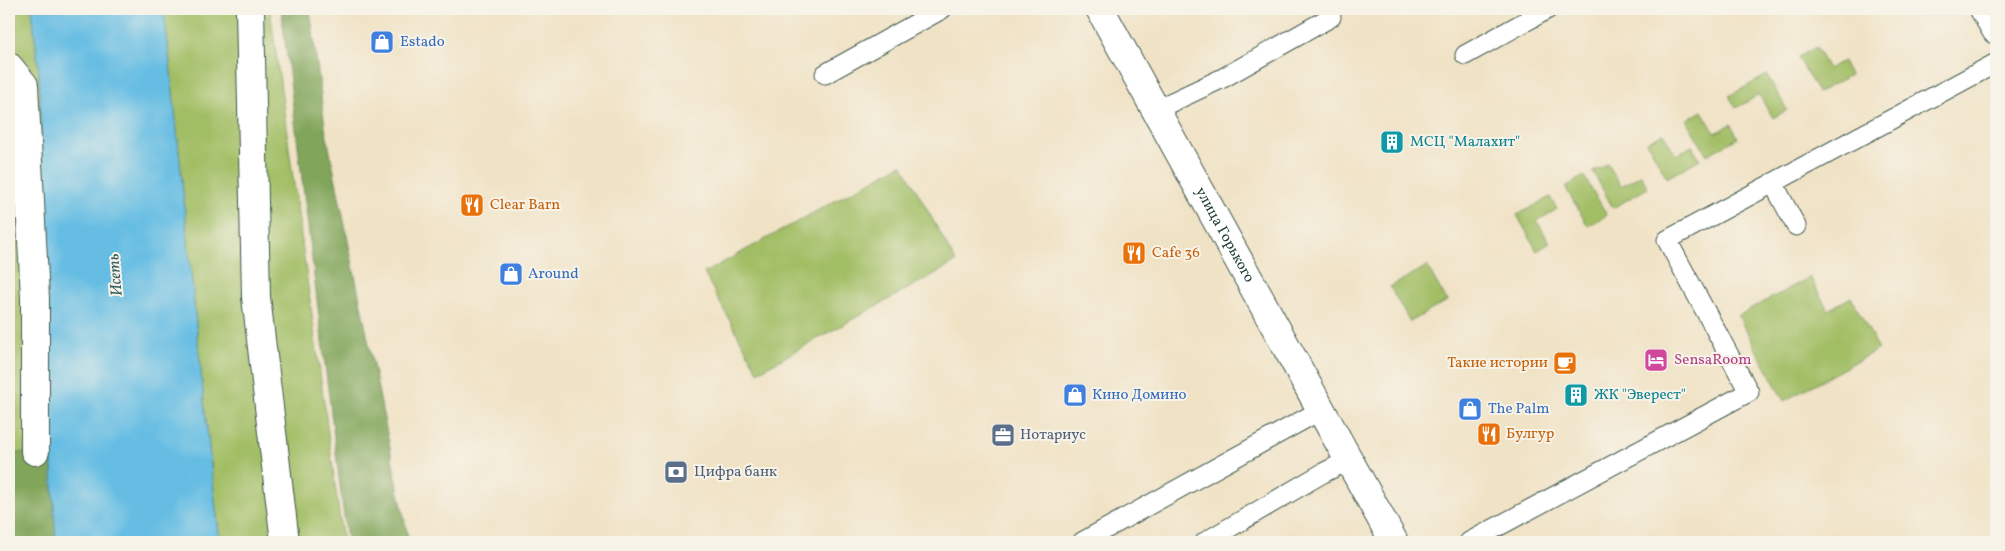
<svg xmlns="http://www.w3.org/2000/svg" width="2005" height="551" viewBox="0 0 2005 551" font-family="Vollkorn,serif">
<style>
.green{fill:#a2be65;stroke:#607e4c}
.forest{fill:#81a55a;stroke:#507147}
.water{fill:#66bde3;stroke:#427d8c}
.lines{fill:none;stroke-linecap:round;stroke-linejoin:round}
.service-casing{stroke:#3e564a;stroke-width:21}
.pedestrian-casing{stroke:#3e564a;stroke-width:30}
.minor-casing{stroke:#3e564a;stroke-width:30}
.service{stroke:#fff;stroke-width:19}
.pedestrian{stroke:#fff;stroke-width:28}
.minor{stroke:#fff;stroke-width:28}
.labels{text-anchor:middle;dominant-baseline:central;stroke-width:4;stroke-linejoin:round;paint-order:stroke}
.shop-label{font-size:15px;fill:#366cbe;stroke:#f7f3e8;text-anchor:start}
.culture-label{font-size:15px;fill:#0d838f;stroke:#f7f3e8;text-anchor:start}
.food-label{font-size:15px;fill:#c56008;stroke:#f7f3e8;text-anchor:start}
.street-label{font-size:15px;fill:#1f3d34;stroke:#f7f3e8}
.hotel-label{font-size:15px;fill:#b23c85;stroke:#f7f3e8;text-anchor:start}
.service-label{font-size:15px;fill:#4e5e75;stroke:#f7f3e8;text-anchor:start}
.water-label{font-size:16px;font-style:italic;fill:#315d60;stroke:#f7f3e8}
</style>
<rect width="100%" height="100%" fill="#f7f3e8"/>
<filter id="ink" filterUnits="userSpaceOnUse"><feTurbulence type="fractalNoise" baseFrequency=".02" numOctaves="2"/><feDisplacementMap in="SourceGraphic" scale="10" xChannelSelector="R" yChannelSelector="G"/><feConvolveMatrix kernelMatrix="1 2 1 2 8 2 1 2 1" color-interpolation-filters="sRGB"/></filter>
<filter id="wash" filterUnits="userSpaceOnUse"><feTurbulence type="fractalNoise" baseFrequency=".0096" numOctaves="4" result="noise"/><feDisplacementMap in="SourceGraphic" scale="20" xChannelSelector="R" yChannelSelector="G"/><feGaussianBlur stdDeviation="1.12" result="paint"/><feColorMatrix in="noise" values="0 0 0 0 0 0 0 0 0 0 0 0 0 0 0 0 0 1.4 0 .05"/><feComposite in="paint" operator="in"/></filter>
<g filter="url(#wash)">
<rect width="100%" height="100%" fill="#f0e2c5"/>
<g class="green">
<polygon points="9,9 32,9 39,73 51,448 56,542 9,542"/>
<path d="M 164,9 L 270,9 L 343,542 L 220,542 C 198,365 184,186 164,9 Z"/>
<polygon points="1816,47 1828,69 1843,61 1850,75 1818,93 1798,57"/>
<polygon points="1767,75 1787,110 1773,118 1759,95 1736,108 1729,96"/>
<polygon points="1702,111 1715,133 1731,124 1738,138 1707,155 1686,120"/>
<polygon points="1663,133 1676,155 1692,146 1700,159 1667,178 1647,142"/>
<polygon points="902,164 956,262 758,372 704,273"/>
<polygon points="1608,164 1621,186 1641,175 1648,188 1613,208 1593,172"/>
<polygon points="1584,176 1607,215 1588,226 1565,187"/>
<polygon points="1550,197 1557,209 1537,221 1550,243 1537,251 1517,215"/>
<polygon points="1427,266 1447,301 1410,322 1390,287"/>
<polygon points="1810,277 1828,310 1851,297 1879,349 1784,401 1738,316"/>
</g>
<g class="forest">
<polygon points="281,9 310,9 325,127 409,542 347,542"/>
<polygon points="51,448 56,542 9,542 9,455"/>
</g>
<path class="water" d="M 32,9 L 164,9 C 184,186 198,365 220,542 L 56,542 L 51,448 L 39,73 Z"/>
</g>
<g filter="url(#ink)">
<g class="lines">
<g class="service-casing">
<g id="service">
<polyline points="1465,55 1548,9"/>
<polyline points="825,74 942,9"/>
<polyline points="1155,110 1223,78 1331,17 1328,9"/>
<polyline points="1773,183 1796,226"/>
<polyline points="1082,542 1321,410"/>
<polyline points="1205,542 1323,473 1349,460"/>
<polyline points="1469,542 1749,392 1667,240 1996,63"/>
</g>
</g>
<g class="pedestrian-casing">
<g id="pedestrian">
<polyline points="250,9 256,297 285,542"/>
<polyline points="9,67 24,85 35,298 35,451"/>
</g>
</g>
<g class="minor-casing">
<g id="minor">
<path id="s1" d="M 1100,9 L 1394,542"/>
<polyline points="1984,9 1996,30"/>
</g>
</g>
<use href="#service" class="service"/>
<use href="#pedestrian" class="pedestrian"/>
<use href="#minor" class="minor"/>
</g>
</g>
<defs>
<g id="shop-square" transform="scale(1.25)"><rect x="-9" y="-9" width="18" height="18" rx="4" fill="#3f7fe0" stroke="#f7f3e8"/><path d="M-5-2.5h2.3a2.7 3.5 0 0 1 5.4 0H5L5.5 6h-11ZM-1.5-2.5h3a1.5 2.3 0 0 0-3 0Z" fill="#fff"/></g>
<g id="building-square" transform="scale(1.25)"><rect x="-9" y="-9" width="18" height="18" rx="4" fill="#0f9aa8" stroke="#f7f3e8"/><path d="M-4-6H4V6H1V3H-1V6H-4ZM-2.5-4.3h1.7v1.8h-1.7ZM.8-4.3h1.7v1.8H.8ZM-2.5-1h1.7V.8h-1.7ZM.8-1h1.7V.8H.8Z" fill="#fff"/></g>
<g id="restaurant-square" transform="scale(1.25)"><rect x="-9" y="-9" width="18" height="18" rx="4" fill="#e8710a" stroke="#f7f3e8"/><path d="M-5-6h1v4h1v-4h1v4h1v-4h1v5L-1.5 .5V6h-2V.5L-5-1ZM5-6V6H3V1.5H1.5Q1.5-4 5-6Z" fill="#fff"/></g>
<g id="hotel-square" transform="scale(1.25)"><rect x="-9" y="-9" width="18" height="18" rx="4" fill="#d1479c" stroke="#f7f3e8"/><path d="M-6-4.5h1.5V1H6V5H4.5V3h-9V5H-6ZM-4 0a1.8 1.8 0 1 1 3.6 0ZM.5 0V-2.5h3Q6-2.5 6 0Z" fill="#fff"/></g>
<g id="cafe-square" transform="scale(1.25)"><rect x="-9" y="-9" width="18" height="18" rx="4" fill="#e8710a" stroke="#f7f3e8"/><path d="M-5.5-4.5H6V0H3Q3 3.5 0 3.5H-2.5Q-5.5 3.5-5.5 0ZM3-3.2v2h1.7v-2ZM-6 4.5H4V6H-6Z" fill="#fff"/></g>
<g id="office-square" transform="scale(1.25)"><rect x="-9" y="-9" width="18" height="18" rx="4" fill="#5c6f8a" stroke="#f7f3e8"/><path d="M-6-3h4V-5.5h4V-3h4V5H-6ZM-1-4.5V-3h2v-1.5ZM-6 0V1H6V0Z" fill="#fff"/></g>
<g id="bank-square" transform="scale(1.25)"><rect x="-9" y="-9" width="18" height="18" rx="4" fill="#5c6f8a" stroke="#f7f3e8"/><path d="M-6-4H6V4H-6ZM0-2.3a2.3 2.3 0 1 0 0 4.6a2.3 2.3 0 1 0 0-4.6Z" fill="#fff"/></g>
</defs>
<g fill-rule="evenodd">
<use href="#shop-square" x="382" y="42"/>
<use href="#building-square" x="1392" y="142"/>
<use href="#restaurant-square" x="472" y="205"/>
<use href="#restaurant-square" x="1134" y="253"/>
<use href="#shop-square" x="511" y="274"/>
<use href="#hotel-square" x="1656" y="360"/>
<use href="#cafe-square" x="1565" y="363"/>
<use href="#shop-square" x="1075" y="395"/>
<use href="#building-square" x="1576" y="395"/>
<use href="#shop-square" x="1470" y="409"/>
<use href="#restaurant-square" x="1489" y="434"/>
<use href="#office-square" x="1003" y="435"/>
<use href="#bank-square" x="676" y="472"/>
</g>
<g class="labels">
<g class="shop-label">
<text x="400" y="42">Estado</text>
<text x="528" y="274">Around</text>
<text x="1092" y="395">Кино Домино</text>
<text x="1488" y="409">The Palm</text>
</g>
<g class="culture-label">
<text x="1410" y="142">МСЦ "Малахит"</text>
<text x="1594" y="395">ЖК "Эверест"</text>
</g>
<g class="food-label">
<text x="490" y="205">Clear Barn</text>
<text x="1152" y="253">Cafe 36</text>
<text x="1548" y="363" text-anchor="end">Такие истории</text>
<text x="1506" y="434">Булгур</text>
</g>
<g class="street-label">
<text stroke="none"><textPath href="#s1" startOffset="258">улица Горького</textPath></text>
</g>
<g class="hotel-label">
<text x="1674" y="360">SensaRoom</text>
</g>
<g class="service-label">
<text x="1020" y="435">Нотариус</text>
<text x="694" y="472">Цифра банк</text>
</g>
<g class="water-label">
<text transform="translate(116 275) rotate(-95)">Исеть</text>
</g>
</g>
<rect width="2005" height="551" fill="none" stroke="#f7f3e8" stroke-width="30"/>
</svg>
